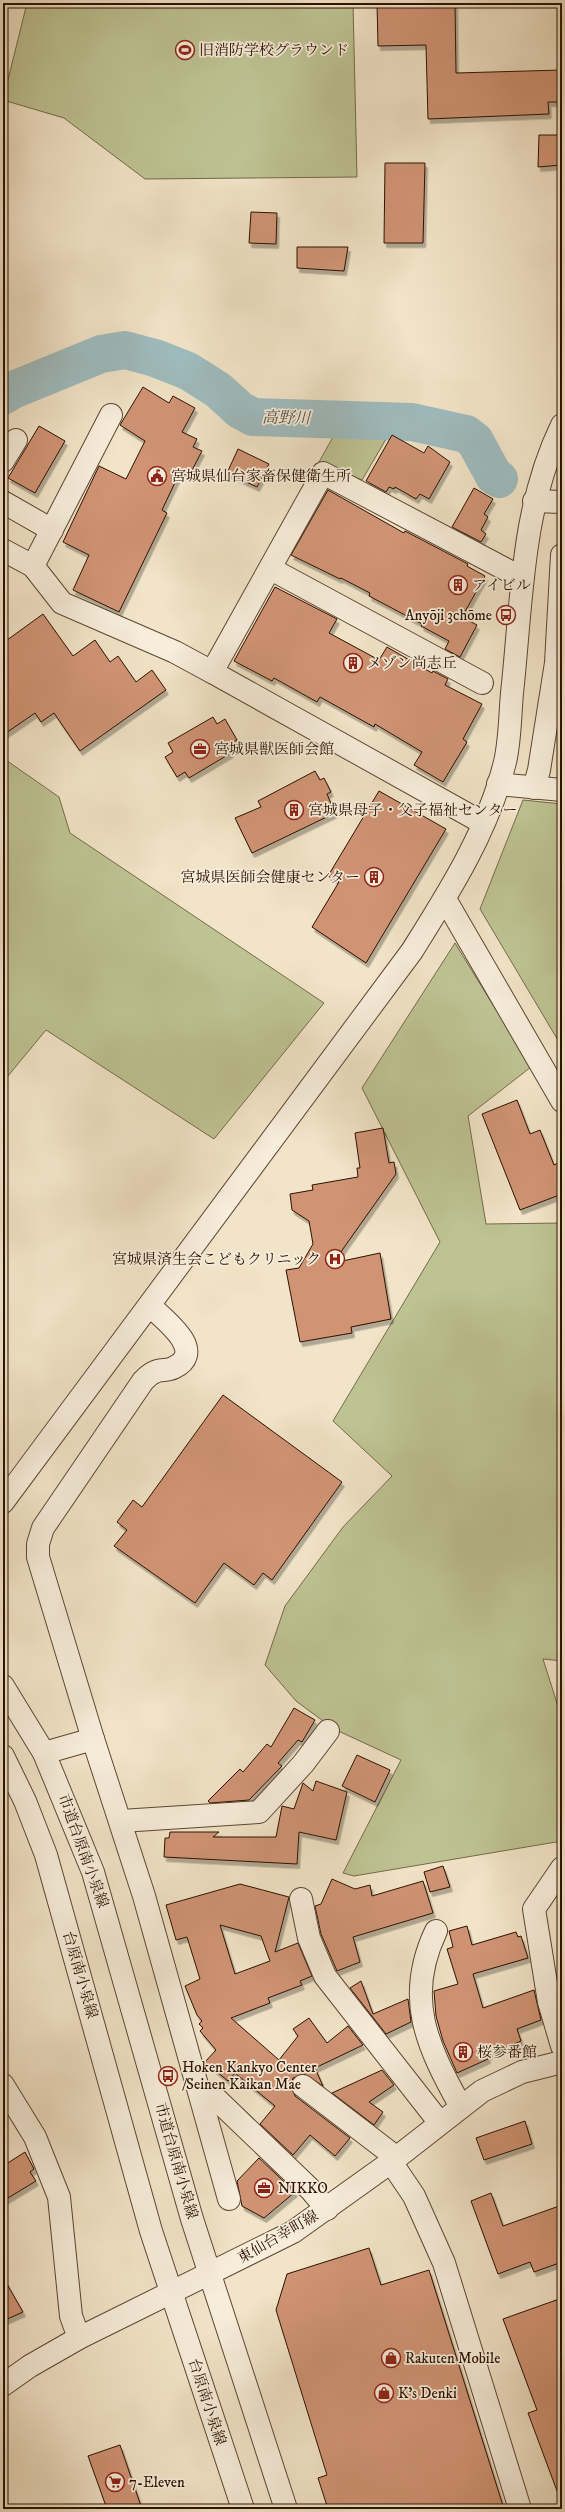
<svg xmlns="http://www.w3.org/2000/svg" width="565" height="2512" viewBox="0 0 565 2512" font-family="'IM FELL DW Pica','Noto Serif JP',serif">
<style>
.green{fill:#bec393;stroke:#746a4a}
.lines{fill:none;stroke-linecap:round;stroke-linejoin:round}
.river{stroke:#9fbcbf;stroke-width:38}
.building{fill:#d09475;stroke:#2a1100;fill-rule:evenodd;filter:url(#shadow)}
.minor-casing{stroke:#5c4632;stroke-width:24}
.minor{stroke:#f7eddb;stroke-width:22}
.labels{text-anchor:middle;dominant-baseline:central;stroke-width:3.5;stroke-linejoin:round;paint-order:stroke}
.poi-label{font-size:15px;fill:#2a1100;stroke:#f7eddb;text-anchor:start}
.street-label{font-size:15px;fill:#2a1100;stroke:#f7eddb}
.water-label{font-size:16px;font-style:italic;fill:#534d43;stroke:#f7eddb}
</style>
<defs>
<filter id="shadow"><feDropShadow dx="2.5" dy="4.5" stdDeviation="0" flood-color="#0004"/></filter>
</defs>
<rect width="100%" height="100%" fill="#f2e4c8"/>
<filter id="stains"><feTurbulence type="fractalNoise" baseFrequency=".005" numOctaves="4"/><feColorMatrix values="0 0 0 0 .2 0 0 0 0 .09 0 0 0 0 .02 0 0 0 .5 -.17"/></filter>
<radialGradient id="worn" r=".72"><stop offset=".6" stop-color="#630" stop-opacity="0"/><stop offset="1" stop-color="#630" stop-opacity=".3"/></radialGradient>
<g class="green">
<polygon points="27,3 353,3 357,177 145,179 64,118 3,100"/>
<polygon points="389,434 362,480 319,462 334,435"/>
<polygon points="3,758 59,797 70,833 324,1003 214,1139 46,1030 3,1082"/>
<polygon points="523,800 562,804 562,1047 480,909"/>
<polygon points="455,943 531,1067 468,1116 486,1224 562,1223 562,1661 543,1659 562,1719 562,1841 354,1876 343,1873 401,1760 334,1729 296,1701 265,1665 285,1606 343,1527 392,1476 333,1421 440,1242 362,1088"/>
</g>
<g class="lines">
<polyline class="river" points="3,396 13,390 101,354 125,350 155,358 188,371 218,390 240,410 253,417 412,422 466,434 475,441 494,476 499,479"/>
</g>
<g class="building">
<polygon points="377,3 455,3 456,73 562,70 562,102 548,102 549,114 428,119 426,45 378,46"/>
<polygon points="539,135 562,135 562,165 538,167"/>
<polygon points="385,163 425,163 423,243 384,243"/>
<polygon points="251,212 277,213 276,244 249,243"/>
<polygon points="297,247 348,247 344,271 297,268"/>
<polygon points="143,387 169,403 173,396 195,408 182,432 197,439 193,447 202,451 189,476 180,472 162,510 167,513 119,612 73,590 89,555 63,542 99,466 126,479 145,441 120,425"/>
<polygon points="39,426 65,441 35,493 8,478"/>
<polygon points="392,435 424,453 428,446 450,462 429,499 420,494 416,499 395,487 394,489 389,487 386,492 366,481"/>
<polygon points="238,449 269,464 257,487 227,473"/>
<polygon points="474,488 493,499 484,514 488,517 481,530 486,534 481,542 452,527"/>
<polygon points="328,490 404,533 405,531 468,564 467,566 485,576 462,617 477,625 460,657 445,649 449,641 421,626 422,624 369,596 370,593 341,578 340,579 291,555"/>
<polygon points="275,587 337,619 329,633 379,660 387,647 432,673 433,671 448,679 445,685 482,704 463,739 467,742 443,782 414,765 422,752 375,724 374,727 320,697 317,702 274,678 272,681 234,661"/>
<polygon points="43,614 73,656 95,640 110,662 118,656 136,682 152,670 166,690 80,751 54,713 41,722 35,713 3,735 3,643"/>
<polygon points="213,717 217,724 225,719 237,740 226,746 231,753 189,778 185,772 177,777 165,757 173,752 168,743"/>
<polygon points="315,771 320,780 324,778 331,792 327,794 335,813 252,853 235,818 261,807 258,801"/>
<polygon points="379,791 446,829 366,963 312,927 339,882 328,876"/>
<polygon points="517,1100 530,1134 540,1130 554,1165 562,1161 562,1194 520,1210 482,1114"/>
<polygon points="383,1128 389,1163 394,1162 396,1174 333,1263 380,1253 391,1319 351,1327 352,1333 300,1342 286,1270 299,1268 313,1244 309,1221 292,1210 290,1194 313,1190 312,1185 358,1177 357,1168 360,1168 355,1133"/>
<polygon points="223,1395 342,1482 272,1580 263,1573 254,1585 224,1563 195,1603 114,1546 127,1530 117,1522 133,1500 142,1507"/>
<polygon points="294,1708 315,1720 302,1742 298,1740 278,1763 282,1766 249,1800 210,1803 208,1801 240,1769 243,1772 267,1744 271,1747"/>
<polygon points="357,1755 390,1770 375,1802 342,1786"/>
<polygon points="316,1781 347,1792 336,1840 299,1832 297,1864 164,1857 165,1838 169,1838 170,1832 219,1832 213,1837 276,1837 282,1806 294,1809 303,1783 313,1791"/>
<polygon points="443,1866 450,1887 430,1892 424,1872"/>
<polygon points="332,1879 355,1889 370,1885 372,1896 423,1881 433,1913 353,1937 360,1962 337,1971 321,1934 315,1906 321,1904"/>
<path d="M 240,1884 L 289,1897 L 275,1952 L 298,1943 L 312,1976 L 300,1981 L 302,1985 L 268,1998 L 270,2003 L 231,2018 L 279,2060 L 298,2036 L 293,2029 L 309,2018 L 327,2043 L 348,2026 L 363,2045 L 315,2068 L 323,2086 L 304,2074 L 293,2078 L 291,2084 L 295,2096 L 350,2138 L 335,2156 L 310,2135 L 293,2155 L 260,2124 L 275,2106 L 235,2073 L 228,2081 L 205,2062 L 216,2050 L 200,2031 L 203,2028 L 199,2024 L 202,2021 L 197,2015 L 185,1986 L 200,1979 L 187,1937 L 176,1940 L 166,1905 ZM 220,1925 L 261,1936 L 270,1961 L 235,1974 Z"/>
<polygon points="467,1926 472,1945 516,1932 518,1937 521,1936 528,1958 473,1974 483,2008 534,1990 541,2020 517,2029 521,2041 487,2056 488,2059 457,2073 443,2041 436,2016 434,1991 458,1984 447,1949 453,1947 449,1931"/>
<polygon points="361,1981 373,2014 408,1999 411,2022 386,2034 350,1988"/>
<polygon points="382,2070 394,2085 369,2102 383,2112 374,2125 332,2093"/>
<polygon points="525,2121 532,2144 484,2160 476,2138"/>
<polygon points="25,2152 34,2169 30,2172 36,2181 3,2201 3,2166"/>
<polygon points="259,2158 295,2192 264,2218 242,2206 237,2181"/>
<polygon points="491,2193 503,2226 562,2205 562,2262 534,2272 530,2262 498,2274 471,2201"/>
<polygon points="369,2248 381,2285 429,2270 504,2509 328,2509 318,2478 327,2475 276,2310 287,2274"/>
<polygon points="3,2277 23,2312 3,2321"/>
<polygon points="562,2298 562,2499 560,2499 528,2413 537,2410 503,2319"/>
<polygon points="120,2445 142,2509 107,2509 88,2456"/>
</g>
<g class="lines">
<g class="minor-casing">
<g id="minor">
<polyline points="111,415 33,566 62,603 175,652 212,672"/>
<polyline points="3,461 16,440"/>
<polyline points="534,501 562,502"/>
<polyline points="3,502 52,530"/>
<polyline points="3,550 33,566"/>
<polyline points="271,569 482,683"/>
<polyline points="498,784 562,790"/>
<polyline points="534,788 539,770 556,663 562,555"/>
<polyline points="483,823 212,672 323,473 522,578"/>
<polyline points="445,899 562,1101"/>
<path d="M 3,1502 L 412,951 C 449,892 488,831 505,762 C 510,741 510,716 512,693 C 522,602 521,509 562,425"/>
<polyline points="3,1686 44,1753 93,1872 192,2219 286,2509"/>
<path d="M 93,1739 L 38,1557 L 38,1544 L 43,1528 L 143,1381 C 146,1378 151,1373 155,1372 C 160,1369 167,1371 173,1368 C 208,1352 165,1320 150,1306"/>
<polyline points="44,1753 93,1739 144,1896 229,2199"/>
<polyline points="3,1756 25,1801 46,1855 151,2231 243,2509"/>
<polyline points="121,1821 259,1812 303,1764 328,1731"/>
<polyline points="562,1868 534,1909 549,2002 562,2046"/>
<polyline points="301,1899 309,1938 325,1976 440,2123"/>
<path d="M 436,1931 C 404,1998 427,2046 461,2107"/>
<polyline points="3,2085 35,2137 59,2197 71,2316 79,2338"/>
<polyline points="303,2086 397,2158"/>
<polyline points="212,2095 310,2189 327,2209"/>
<polyline points="391,2162 414,2196 444,2263 520,2509"/>
<polyline points="3,2385 30,2366 79,2338 293,2232 391,2162 482,2091 522,2072 562,2062"/>
</g>
</g>
<use href="#minor" class="minor"/>
</g>
<defs>
<g id="stadium-ring" transform="scale(1)"><circle r="9.5" fill="#f7eddb" stroke="#8f2418" stroke-width="1.5"/><path d="M0-5a6.5 5 0 1 0 0 10a6.5 5 0 1 0 0-10ZM-3.5-1.8h7v3.6h-7Z" fill="#8f2418"/></g>
<g id="civic-ring" transform="scale(1)"><circle r="9.5" fill="#f7eddb" stroke="#8f2418" stroke-width="1.5"/><path d="M-.6-6.5H3V-4.5H.6V-3L4-1V1h2V6H-6V1h2V-1L-.6-3ZM-1.2 2.5V6h2.4V2.5Z" fill="#8f2418"/></g>
<g id="building-ring" transform="scale(1)"><circle r="9.5" fill="#f7eddb" stroke="#8f2418" stroke-width="1.5"/><path d="M-4-6H4V6H1V3H-1V6H-4ZM-2.5-4.3h1.7v1.8h-1.7ZM.8-4.3h1.7v1.8H.8ZM-2.5-1h1.7V.8h-1.7ZM.8-1h1.7V.8H.8Z" fill="#8f2418"/></g>
<g id="bus-ring" transform="scale(1)"><circle r="9.5" fill="#f7eddb" stroke="#8f2418" stroke-width="1.5"/><path d="M-5-6H5V4H4V6H2V4H-2V6H-4V4H-5ZM-3.5-4V0h7V-4ZM-3.5 1.2v1.5H-2V1.2ZM2 1.2v1.5H3.5V1.2Z" fill="#8f2418"/></g>
<g id="office-ring" transform="scale(1)"><circle r="9.5" fill="#f7eddb" stroke="#8f2418" stroke-width="1.5"/><path d="M-6-3h4V-5.5h4V-3h4V5H-6ZM-1-4.5V-3h2v-1.5ZM-6 0V1H6V0Z" fill="#8f2418"/></g>
<g id="hospital-ring" transform="scale(1)"><circle r="9.5" fill="#f7eddb" stroke="#8f2418" stroke-width="1.5"/><path d="M-5-5h3v3.5h4V-5h3V5h-3V1.5h-4V5h-3Z" fill="#8f2418"/></g>
<g id="shop-ring" transform="scale(1)"><circle r="9.5" fill="#f7eddb" stroke="#8f2418" stroke-width="1.5"/><path d="M-5-2.5h2.3a2.7 3.5 0 0 1 5.4 0H5L5.5 6h-11ZM-1.5-2.5h3a1.5 2.3 0 0 0-3 0Z" fill="#8f2418"/></g>
<g id="supermarket-ring" transform="scale(1)"><circle r="9.5" fill="#f7eddb" stroke="#8f2418" stroke-width="1.5"/><path d="M-6-5.5h2.5l.6 2H6L4.5 2H-2.5L-4.4-4H-6ZM-1.5 3.2a1.3 1.3 0 1 0 .1 0ZM3 3.2a1.3 1.3 0 1 0 .1 0Z" fill="#8f2418"/></g>
</defs>
<g fill-rule="evenodd">
<use href="#stadium-ring" x="185" y="50"/>
<use href="#civic-ring" x="157" y="476"/>
<use href="#building-ring" x="458" y="585"/>
<use href="#bus-ring" x="506" y="615"/>
<use href="#building-ring" x="353" y="663"/>
<use href="#office-ring" x="200" y="749"/>
<use href="#building-ring" x="294" y="810"/>
<use href="#building-ring" x="374" y="877"/>
<use href="#hospital-ring" x="335" y="1259"/>
<use href="#building-ring" x="463" y="2052"/>
<use href="#bus-ring" x="168" y="2076"/>
<use href="#office-ring" x="264" y="2188"/>
<use href="#shop-ring" x="391" y="2358"/>
<use href="#shop-ring" x="384" y="2393"/>
<use href="#supermarket-ring" x="115" y="2482"/>
</g>
<g class="labels">
<g class="poi-label">
<text x="199" y="50">旧消防学校グラウンド</text>
<text x="171" y="476">宮城県仙台家畜保健衛生所</text>
<text x="472" y="585">アイビル</text>
<text x="492" y="615" text-anchor="end">Anyōji 3chōme</text>
<text x="367" y="663">メゾン尚志丘</text>
<text x="214" y="749">宮城県獣医師会館</text>
<text x="308" y="810">宮城県母子・父子福祉センター</text>
<text x="360" y="877" text-anchor="end">宮城県医師会健康センター</text>
<text x="321" y="1259" text-anchor="end">宮城県済生会こどもクリニック</text>
<text x="477" y="2052">桜参番館</text>
<text x="182" y="2067">Hoken Kankyo Center<tspan x="182" dy="17">/Seinen Kaikan Mae</tspan></text>
<text x="278" y="2188">NIKKO</text>
<text x="405" y="2358">Rakuten Mobile</text>
<text x="398" y="2393">K's Denki</text>
<text x="129" y="2482">7-Eleven</text>
</g>
<g class="street-label">
<text transform="translate(83 1851) rotate(70)">市道台原南小泉線</text>
<text transform="translate(80 1975) rotate(74)">台原南小泉線</text>
<text transform="translate(176 2161) rotate(74)">市道台原南小泉線</text>
<text transform="translate(278 2237) rotate(-30)">東仙台幸町線</text>
<text transform="translate(207 2402) rotate(72)">台原南小泉線</text>
</g>
<g class="water-label">
<text transform="translate(286 418) rotate(1)">高野川</text>
</g>
</g>
<rect width="565" height="2512" fill="none" stroke="#f2e4c8" stroke-width="16"/>
<rect x="4" y="4" width="557" height="2504" fill="none" stroke="#2a1100" stroke-width="2"/>
<rect x="8" y="8" width="549" height="2496" fill="none" stroke="#2a1100"/>
<rect width="100%" height="100%" filter="url(#stains)"/>
<rect width="100%" height="100%" fill="url(#worn)"/>
</svg>
